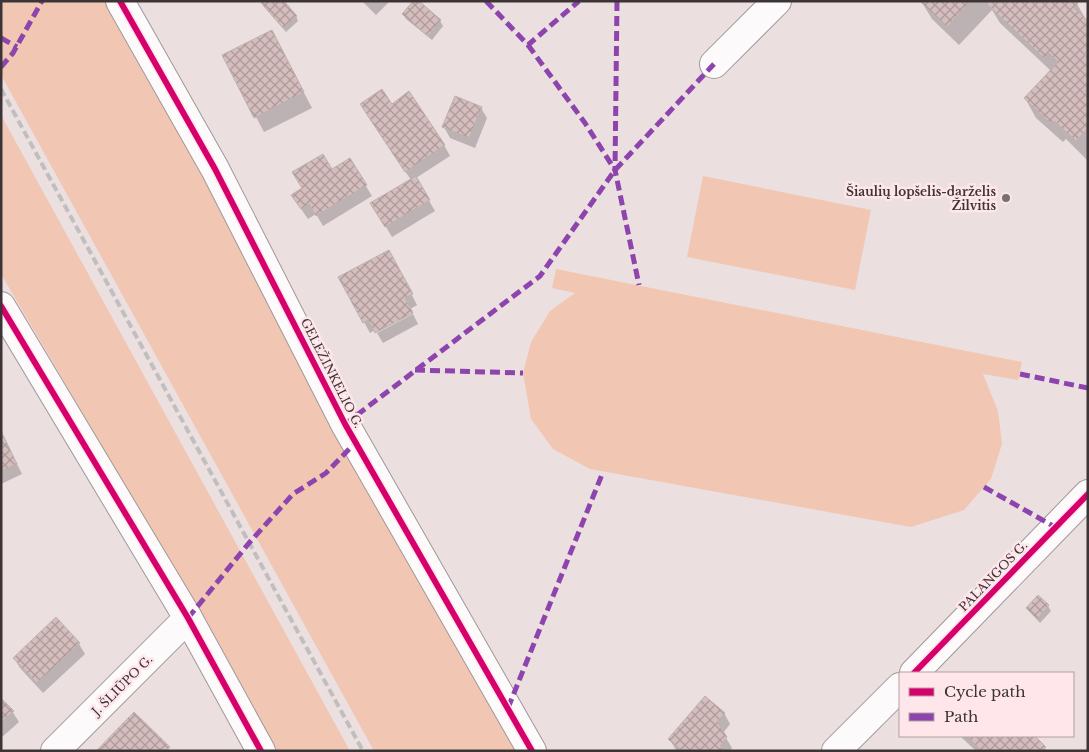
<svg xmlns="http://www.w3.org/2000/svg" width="1089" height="752" viewBox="0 0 1089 752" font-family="'Libre Baskerville',serif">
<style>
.grass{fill:#f1c7b4}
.shadow{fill:#0003}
.building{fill:url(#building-cross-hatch);stroke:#bdb2b2}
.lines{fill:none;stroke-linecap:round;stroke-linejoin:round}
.street-casing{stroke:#a19899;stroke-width:30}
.street{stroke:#fcfafa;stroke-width:28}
.rail{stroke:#c1bebf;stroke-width:4;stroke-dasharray:8 4;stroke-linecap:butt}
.quiet{stroke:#8e44ad;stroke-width:5;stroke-dasharray:10 5;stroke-linecap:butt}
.cycleway-casing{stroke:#fee6ea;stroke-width:9}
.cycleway{stroke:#d6006c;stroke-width:6}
.poi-dot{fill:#7a7072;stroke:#fee6ea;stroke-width:2}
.labels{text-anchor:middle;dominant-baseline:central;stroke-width:5;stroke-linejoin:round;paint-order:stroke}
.poi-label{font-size:12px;font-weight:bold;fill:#3d3436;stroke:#fee6ea;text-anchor:end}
.street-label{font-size:12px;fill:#3d3436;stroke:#fee6ea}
</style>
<defs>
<pattern id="building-cross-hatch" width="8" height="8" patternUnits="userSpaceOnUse" patternTransform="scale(1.25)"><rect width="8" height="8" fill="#d4bdbc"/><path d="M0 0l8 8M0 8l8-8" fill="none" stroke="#ad9a9a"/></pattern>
</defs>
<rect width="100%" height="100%" fill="#ebdfe0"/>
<g class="grass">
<polygon points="1,1 109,1 519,751 374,751 1,75"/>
<polygon points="1,115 350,751 277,751 208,627 1,274"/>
<polygon points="703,176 871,210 855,290 687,257"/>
<polygon points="556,269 1022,362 1018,380 983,374 998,411 1002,444 991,479 964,510 911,527 590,469 553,449 531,419 523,373 531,342 550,311 575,293 552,288"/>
</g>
<g class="shadow">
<polygon points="362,1 390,1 376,15"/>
<polygon points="418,1 440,21 443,26 432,40 406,19 403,14"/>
<polygon points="921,1 1073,1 1077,4 1088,23 1087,160 1066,139 1063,142 1036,118 1025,98 1051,71 1000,23 992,10 959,45 932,19"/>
<polygon points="266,8 296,16 298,21 286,32"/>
<polygon points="280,47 312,108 264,132 256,117"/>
<polygon points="391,105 444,145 450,156 416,178 435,211 392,237 372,204 411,180 367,115"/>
<polygon points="481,108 487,118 475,148 450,138 444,127"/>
<polygon points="350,160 372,196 323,226 316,214 308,219 299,206"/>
<polygon points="395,262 417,305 370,333 364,322"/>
<polygon points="413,314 418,324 383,343 377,333"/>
<polygon points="1,432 22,474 1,484"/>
<polygon points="1048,606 1051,611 1040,623 1027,609"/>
<polygon points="79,644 85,654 43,693 20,668 14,658"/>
<polygon points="1,700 12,711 19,722 1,738"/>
<polygon points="724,713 730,724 723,733 732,748 730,751 676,750 670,740"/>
<polygon points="960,736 1033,736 1047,751 976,751"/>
</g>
<g class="building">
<polygon points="264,1 284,1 297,16 283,28 261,3"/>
<polygon points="413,1 419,1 441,20 428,36 402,14"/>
<polygon points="920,1 971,1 947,27"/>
<polygon points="990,1 1075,1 1078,3 1074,8 1088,21 1088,50 1084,54 1088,58 1088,89 1085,91 1088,93 1088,128 1076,141 1054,121 1051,124 1024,98 1058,62 1049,53 1044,58 987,4"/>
<polygon points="272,30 304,92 254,118 222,55"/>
<polygon points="382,89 392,104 409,91 445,145 405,172 360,104"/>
<polygon points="455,96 482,107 469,138 442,127"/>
<polygon points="323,154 332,169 350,158 367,185 316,216 309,204 301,209 291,195 302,188 292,172"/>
<polygon points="416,176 430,200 385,227 370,203"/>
<polygon points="389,250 413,294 405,298 413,313 375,333 368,320 363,323 338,277"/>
<polygon points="1,431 17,464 1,471"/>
<polygon points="1038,595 1049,605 1037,619 1026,608"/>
<polygon points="56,617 80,643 37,683 13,658"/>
<polygon points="705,696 725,713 717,722 727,737 720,746 725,751 682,751 668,739"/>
<polygon points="1,698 14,711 1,722"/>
<polygon points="134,712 170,747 166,751 96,751"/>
<polygon points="966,736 1035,736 1046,747 1042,751 982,751"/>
</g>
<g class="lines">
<g class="street-casing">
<g id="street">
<polyline points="120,1 215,169 345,424 532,751"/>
<polyline points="714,64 777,1"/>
<polyline points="1,306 188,618 261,751"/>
<polyline points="914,673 1088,494"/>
<polyline points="55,751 188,618"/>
<polyline points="836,751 900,687"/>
</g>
</g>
<use href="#street" class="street"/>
<polyline class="rail" points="1,89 363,751"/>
<g class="quiet">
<polyline points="486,1 528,45 579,1"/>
<polyline points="617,1 615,170 639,285"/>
<polyline points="1,38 17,47"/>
<polyline points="528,45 585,123 615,170"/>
<polyline points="1,67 13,53 42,1"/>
<polyline points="415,370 523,373"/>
<polyline points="1020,374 1088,388"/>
<polyline points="345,424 540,276 615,170 714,64"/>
<polyline points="984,487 1055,527"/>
<polyline points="188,618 249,543 293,494 326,473 356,442"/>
<polyline points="508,708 603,472"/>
</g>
<g class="cycleway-casing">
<g id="cycleway">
<polyline points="120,1 215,169 345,424 532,751"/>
<polyline points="1,306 188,618 261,751"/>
<polyline points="914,673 1088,494"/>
</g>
</g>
<use href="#cycleway" class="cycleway"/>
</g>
<circle class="poi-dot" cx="1006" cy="198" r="5"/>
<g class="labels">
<g class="poi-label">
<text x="996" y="191">Šiaulių lopšelis-darželis<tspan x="996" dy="14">Žilvitis</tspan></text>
</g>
<g class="street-label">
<text transform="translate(332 373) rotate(63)">GELEŽINKELIO G.</text>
<text transform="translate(993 576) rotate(-46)">PALANGOS G.</text>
<text transform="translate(122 685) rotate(-45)">J. ŠLIŪPO G.</text>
</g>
</g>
<rect width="1089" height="752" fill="none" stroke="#3d3436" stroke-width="5"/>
<rect x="899" y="672" width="175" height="65" fill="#fee6ea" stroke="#b19fa2"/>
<rect x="909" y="688" width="25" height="8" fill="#d6006c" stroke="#b19fa2"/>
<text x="944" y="697" font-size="15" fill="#3d3436">Cycle path</text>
<rect x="909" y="713" width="25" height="8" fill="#8e44ad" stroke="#b19fa2"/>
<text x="944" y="722" font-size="15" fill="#3d3436">Path</text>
</svg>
